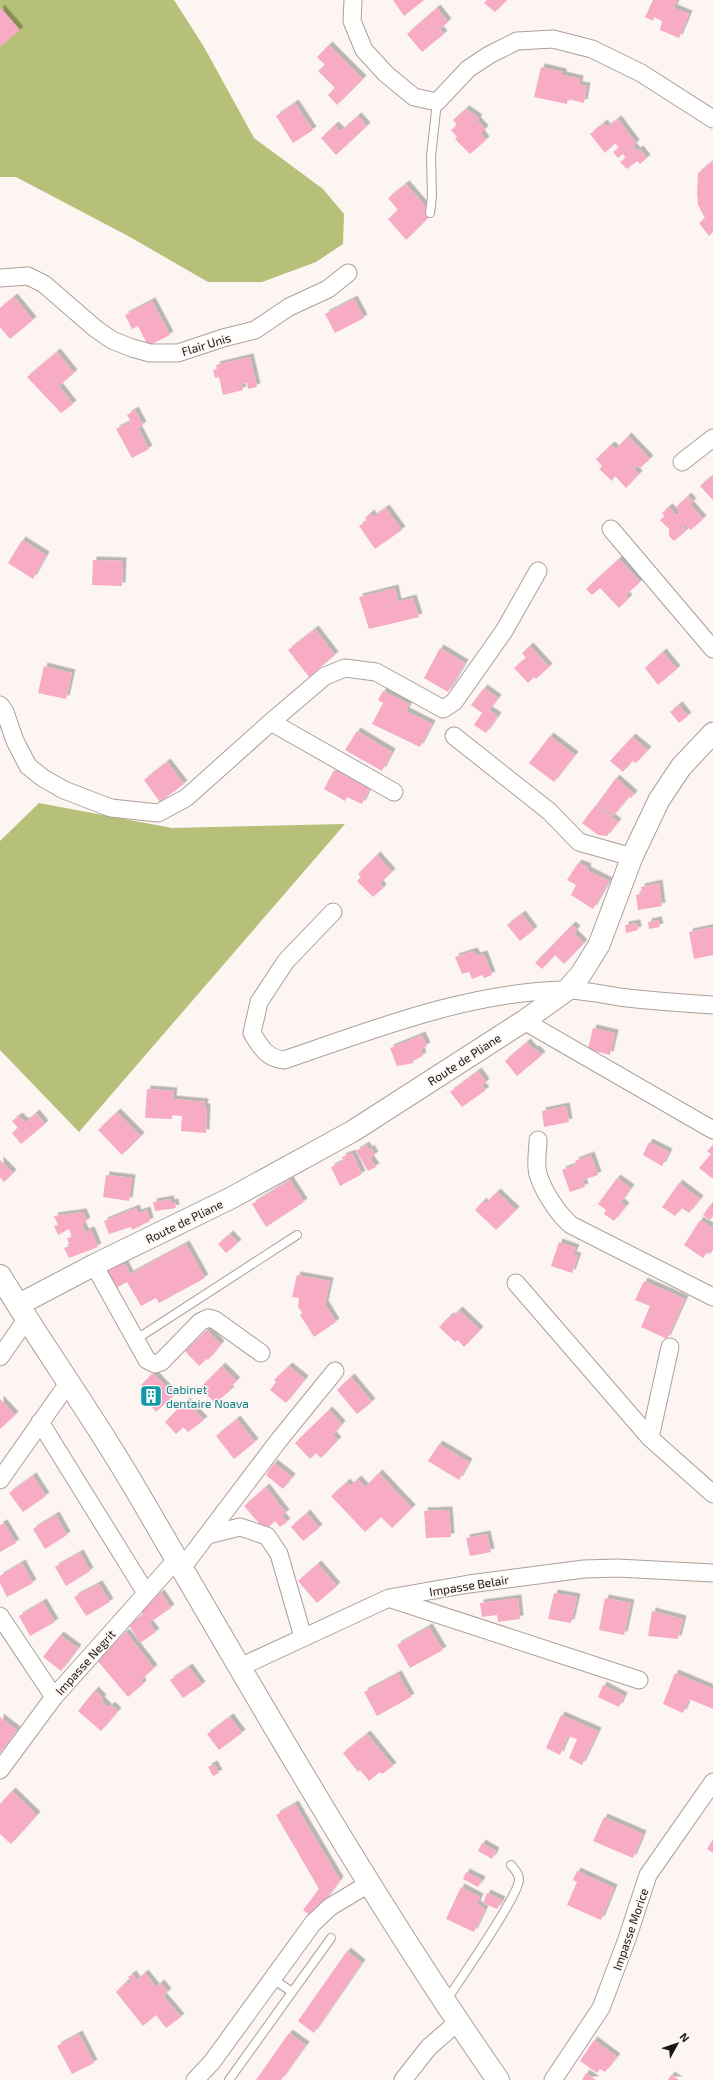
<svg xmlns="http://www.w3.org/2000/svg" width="713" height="2080" viewBox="0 0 713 2080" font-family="'Exo 2',sans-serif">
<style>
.forest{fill:#b7c078}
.building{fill:#f7abc5;filter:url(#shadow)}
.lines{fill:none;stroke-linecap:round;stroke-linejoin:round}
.service-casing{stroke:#aca099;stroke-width:10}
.minor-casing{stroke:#aca099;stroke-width:19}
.tertiary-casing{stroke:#aca099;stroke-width:23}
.primary-casing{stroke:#aca099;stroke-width:24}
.service{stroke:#fff;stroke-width:8}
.minor{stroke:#fff;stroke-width:17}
.tertiary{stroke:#fff;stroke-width:21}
.primary{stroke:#fff;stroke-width:22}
.labels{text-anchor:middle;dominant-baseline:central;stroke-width:3;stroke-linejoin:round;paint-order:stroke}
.street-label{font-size:12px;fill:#191412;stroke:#fdf5f1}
.culture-label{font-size:12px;fill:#0d838f;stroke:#fdf5f1;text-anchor:start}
</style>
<defs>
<filter id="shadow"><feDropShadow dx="3.5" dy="-3.5" stdDeviation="0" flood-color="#0004"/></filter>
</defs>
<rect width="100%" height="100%" fill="#fdf5f1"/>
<g class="forest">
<polygon points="0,0 174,0 204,47 254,138 323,189 344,214 343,244 316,262 262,282 208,282 130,237 16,177 0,177"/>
<polygon points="39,803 172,828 345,824 79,1132 0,1050 0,841"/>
</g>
<g class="building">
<polygon points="393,0 424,0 404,16"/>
<polygon points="487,0 507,0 495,12 484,3"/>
<polygon points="653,0 677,0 674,8 689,14 679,38 660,30 662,21 654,17 653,21 645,17"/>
<polygon points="1,8 20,30 0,47 0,9"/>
<polygon points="437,8 448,22 440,29 444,34 422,52 407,34"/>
<polygon points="329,45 363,79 337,105 328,95 335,88 318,71 325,65 317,57"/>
<polygon points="541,67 563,72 563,75 580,79 579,85 587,86 584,103 568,99 567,104 534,97"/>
<polygon points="295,103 313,130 293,143 276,116"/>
<polygon points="466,109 479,118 477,120 485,129 481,133 486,140 470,154 455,139 457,137 451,130 457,125 453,120"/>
<polygon points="358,116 367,126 336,155 321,138 335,125 341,131"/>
<polygon points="618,119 636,143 633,146 637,151 640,149 647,158 640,164 637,161 627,169 620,162 626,158 623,154 618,158 613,152 619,148 615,143 605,153 590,134 604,123 607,127"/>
<polygon points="713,161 713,232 709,236 699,223 705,218 698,205 697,193 698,173"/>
<polygon points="406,184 432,214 406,240 388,219 398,210 388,198"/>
<polygon points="14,297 33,320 10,339 0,327 0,308"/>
<polygon points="354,299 364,318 335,333 325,314"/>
<polygon points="152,301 170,335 148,346 138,326 132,329 125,315"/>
<polygon points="57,352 74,373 59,386 73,404 61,413 27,377"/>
<polygon points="250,357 257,387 248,389 247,383 241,384 243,390 223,395 219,377 215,378 213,370 217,369 216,365"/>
<polygon points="135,410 143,425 138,428 149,449 132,458 116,429 131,422 127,415"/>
<polygon points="628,436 650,459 640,468 637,466 634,469 639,474 626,488 615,476 612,481 599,469 602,466 596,459 611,445 616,449"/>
<polygon points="713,475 713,500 700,486"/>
<polygon points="688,496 693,502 690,504 703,519 691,530 685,525 683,527 686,531 674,541 669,536 669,529 660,520 665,516 662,513 669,507 677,515 680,513 676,507"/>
<polygon points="386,508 402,530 375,549 359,526 367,521 365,518 371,513 373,517"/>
<polygon points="22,540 46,555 33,579 8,563"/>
<polygon points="619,559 640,582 626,595 629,598 619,608 600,588 592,595 586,589"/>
<polygon points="93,560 123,561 122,586 92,585"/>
<polygon points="395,588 398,602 413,598 419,617 369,629 359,597"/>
<polygon points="315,629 335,655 309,677 288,650"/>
<polygon points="530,646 549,667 536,679 534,677 528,683 514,668 526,658 522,653"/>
<polygon points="440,648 465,663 448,692 424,678"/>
<polygon points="663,652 677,669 658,685 645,668"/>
<polygon points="44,666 72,673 66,699 38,693"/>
<polygon points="484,688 498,698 489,710 498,716 486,733 474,725 482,713 471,705"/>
<polygon points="383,691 409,704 406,711 432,724 420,747 372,724 383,703 378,700"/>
<polygon points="679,705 688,716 679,723 670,712"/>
<polygon points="357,731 392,752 382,771 345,750"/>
<polygon points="550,736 575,755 554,782 529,763"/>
<polygon points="632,737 648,750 636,763 632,761 623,772 610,761"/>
<polygon points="167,762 184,784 160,802 144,780"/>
<polygon points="334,770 370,788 362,804 347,797 345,801 324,789"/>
<polygon points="616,778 634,794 631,798 629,797 613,816 597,804"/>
<polygon points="596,805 618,822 607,836 598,835 582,823"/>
<polygon points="377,855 392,872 380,883 383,888 373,897 357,881 361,877 358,874"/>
<polygon points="578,863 588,867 587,870 609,881 593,909 571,895 576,885 567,880"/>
<polygon points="659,883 662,906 638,910 636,895 642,893 641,887"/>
<polygon points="522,914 534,930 520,941 507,925"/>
<polygon points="658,920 660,927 649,929 648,922"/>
<polygon points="637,923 638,930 626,933 625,925"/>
<polygon points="572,925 577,929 574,933 584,943 564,964 555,955 542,969 535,963"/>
<polygon points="713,927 713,955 694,959 689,932"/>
<polygon points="474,951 477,956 484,954 492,975 484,978 482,975 472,979 469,972 462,974 455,957"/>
<polygon points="593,1028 615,1033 610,1055 588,1049"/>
<polygon points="422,1035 427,1046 421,1049 423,1056 412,1061 414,1063 397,1066 390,1048"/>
<polygon points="527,1042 534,1050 536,1049 542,1055 517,1076 505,1061"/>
<polygon points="478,1071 486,1082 482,1086 486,1090 462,1107 450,1092"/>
<polygon points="147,1089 174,1091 173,1099 205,1102 204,1107 207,1107 206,1133 181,1131 182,1116 172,1115 172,1119 145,1118"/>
<polygon points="566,1106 569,1122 544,1127 542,1111"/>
<polygon points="117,1112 141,1136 122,1155 98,1130"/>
<polygon points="36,1113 45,1124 21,1144 12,1133 18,1128 12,1121 19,1116 24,1121 27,1121"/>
<polygon points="649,1142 669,1152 662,1166 643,1155"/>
<polygon points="366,1145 369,1150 371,1148 375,1155 370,1158 376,1167 368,1171 356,1151"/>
<polygon points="713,1145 713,1179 699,1168 711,1154 707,1151"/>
<polygon points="352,1153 362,1174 340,1186 331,1167 344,1161 342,1157"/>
<polygon points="591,1155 598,1175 583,1180 585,1187 570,1192 562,1170 576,1165 575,1161"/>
<polygon points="0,1160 13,1173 4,1182 0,1177"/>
<polygon points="106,1175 132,1178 129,1201 103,1197"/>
<polygon points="617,1178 631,1188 621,1202 626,1206 614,1221 604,1214 606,1210 598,1204"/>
<polygon points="290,1180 304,1202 266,1227 252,1204"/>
<polygon points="679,1183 700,1199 689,1213 682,1208 675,1216 662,1207"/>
<polygon points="497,1192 516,1210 496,1230 475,1210 483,1201 485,1204"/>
<polygon points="170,1199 171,1203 175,1202 176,1208 155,1211 153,1202"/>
<polygon points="710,1205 713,1208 713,1216 710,1220 703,1215"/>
<polygon points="136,1208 138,1213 147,1210 150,1221 132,1230 131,1227 109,1234 104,1221"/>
<polygon points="83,1212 87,1221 82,1224 85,1232 91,1230 98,1247 69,1258 64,1248 70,1246 67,1238 72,1237 69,1229 58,1235 54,1226 58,1225 54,1216"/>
<polygon points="700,1220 713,1228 713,1250 710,1254 707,1252 703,1258 684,1245"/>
<polygon points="230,1234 238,1243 226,1253 218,1244"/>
<polygon points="559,1242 576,1248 573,1255 578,1256 572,1273 551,1266"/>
<polygon points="186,1244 205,1278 159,1303 156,1298 141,1306 127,1282 112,1290 101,1269 121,1257 130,1274"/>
<polygon points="297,1275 330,1281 325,1304 336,1322 314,1337 300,1315 302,1313 298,1306 299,1298 292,1297"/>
<polygon points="644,1281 685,1299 667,1339 641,1327 650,1306 635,1300"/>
<polygon points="459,1310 480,1330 464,1347 458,1340 455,1342 439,1327 450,1316 452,1317"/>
<polygon points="207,1330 221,1344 208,1360 206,1359 199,1366 185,1351"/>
<polygon points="222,1366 237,1381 229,1388 231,1390 215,1403 200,1388"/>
<polygon points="289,1366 305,1379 286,1403 270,1390 276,1382 274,1380"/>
<polygon points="153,1373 174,1395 156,1412 143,1396 148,1392 141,1385"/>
<polygon points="351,1377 372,1402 357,1414 337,1390"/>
<polygon points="0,1399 15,1415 0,1429"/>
<polygon points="186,1401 204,1420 188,1432 183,1427 176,1434 165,1422"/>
<polygon points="329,1410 342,1424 333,1435 338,1440 321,1458 316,1453 310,1459 295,1443"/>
<polygon points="237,1419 255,1442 234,1459 216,1436"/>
<polygon points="439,1444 469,1462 459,1480 428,1461"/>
<polygon points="274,1463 292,1477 283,1489 266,1475"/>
<polygon points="379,1473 412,1508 392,1528 381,1517 365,1532 331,1496 347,1482 350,1486 358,1479 365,1487"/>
<polygon points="33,1476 46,1496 23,1512 9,1493"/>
<polygon points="266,1487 286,1513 282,1516 287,1522 280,1527 275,1521 265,1530 244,1506"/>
<polygon points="449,1510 451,1537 426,1538 424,1511"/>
<polygon points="307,1513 319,1528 303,1541 291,1527"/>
<polygon points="56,1515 67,1535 45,1549 33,1529"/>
<polygon points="4,1523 16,1543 0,1552 0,1525"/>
<polygon points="487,1534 491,1552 470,1556 466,1538"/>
<polygon points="80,1553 90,1571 66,1586 55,1567"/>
<polygon points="22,1563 33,1583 7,1597 0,1583 0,1576"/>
<polygon points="318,1564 337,1586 317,1603 298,1581"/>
<polygon points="99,1584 110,1602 86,1616 74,1597"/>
<polygon points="161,1593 171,1608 149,1623 156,1632 140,1643 129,1625 143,1615 139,1609"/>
<polygon points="554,1593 577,1597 571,1623 548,1619"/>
<polygon points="518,1598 520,1619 498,1622 497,1615 482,1617 480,1603"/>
<polygon points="605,1598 631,1603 624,1635 599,1630"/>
<polygon points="43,1602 55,1622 30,1636 19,1616"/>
<polygon points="652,1611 683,1619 678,1639 648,1636"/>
<polygon points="429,1627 443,1650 410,1668 397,1645"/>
<polygon points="126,1632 154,1668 141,1680 143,1684 128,1697 96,1659"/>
<polygon points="60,1635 78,1648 61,1671 43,1657"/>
<polygon points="189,1667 202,1685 183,1698 170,1680"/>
<polygon points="675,1673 713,1689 713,1709 689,1699 683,1713 663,1704"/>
<polygon points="398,1674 411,1697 377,1716 364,1692"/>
<polygon points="603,1685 624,1696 619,1707 598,1697"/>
<polygon points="95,1690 103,1698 101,1700 109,1708 111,1705 118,1711 101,1731 78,1711"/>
<polygon points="561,1715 598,1731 582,1765 569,1758 577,1739 568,1736 560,1755 546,1748"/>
<polygon points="0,1717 17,1730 0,1753"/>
<polygon points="230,1717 242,1733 219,1750 207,1734"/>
<polygon points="367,1734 393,1766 382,1774 380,1772 369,1781 360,1770 358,1772 343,1753"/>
<polygon points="214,1764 219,1773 213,1776 208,1767"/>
<polygon points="12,1791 37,1815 11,1844 0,1834 0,1804"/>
<polygon points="295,1804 340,1880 313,1917 303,1910 319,1889 276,1815"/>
<polygon points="604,1817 643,1834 633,1858 593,1841"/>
<polygon points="713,1839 713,1853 707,1849"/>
<polygon points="482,1843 496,1851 492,1859 478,1851"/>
<polygon points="577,1871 614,1888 601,1920 567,1905 577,1882 573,1880"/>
<polygon points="466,1872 482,1880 478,1887 463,1879"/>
<polygon points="461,1887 480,1897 477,1904 485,1909 474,1932 446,1919"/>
<polygon points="487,1893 502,1900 497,1909 483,1903"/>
<polygon points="347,1951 362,1963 314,2033 298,2021"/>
<polygon points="145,1973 156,1987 161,1983 168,1992 163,1996 181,2017 166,2028 156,2015 143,2026 116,1992 126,1982 128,1984 131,1981 128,1977 133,1974 137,1980"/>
<polygon points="289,2033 306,2045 281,2080 256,2080"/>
<polygon points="79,2034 94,2063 72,2074 57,2046"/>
<polygon points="594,2040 617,2057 605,2072 600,2069 597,2073 580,2061"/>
<polygon points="586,2073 596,2080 582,2080"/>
<polygon points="671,2075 679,2080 668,2080"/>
</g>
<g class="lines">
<g class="service-casing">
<g id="service">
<polyline points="430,213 432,196 431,156 437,102"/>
<polyline points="135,1340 297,1235"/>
<polyline points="273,1979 292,1992"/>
<path d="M 446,2001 C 459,1981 518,1897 519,1880 C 519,1873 515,1870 511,1865"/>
<polyline points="229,2080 331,1938"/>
</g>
</g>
<g class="minor-casing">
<g id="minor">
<polyline points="353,0 352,21 364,50 386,74 414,97 437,102 468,69 489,55 517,41 553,39 592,49 641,73 713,119"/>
<polyline points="0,278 28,276 44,284 96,329 112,340 132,348 150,353 178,353 223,338 255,330 289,307 328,289 348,273"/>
<polyline points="682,462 713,438"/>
<polyline points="611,529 713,649"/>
<polyline points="0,705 5,712 15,741 28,766 43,778 64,790 111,808 158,813 186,798 271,722 325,676 345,668 376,672 443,709 454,702 504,631 538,571"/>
<polyline points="271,722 394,792"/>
<polyline points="454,736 550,812 579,842 632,857"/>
<path d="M 333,912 L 286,961 L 259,1002 L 252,1033 C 261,1047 266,1058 284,1060 C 375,1029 468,992 565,990 C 583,990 602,994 619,997 C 651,1001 682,1003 713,1005"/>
<polyline points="524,1021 713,1130"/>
<path d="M 538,1140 C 538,1150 535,1164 538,1174 C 543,1191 558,1214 571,1225 L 713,1297"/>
<polyline points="94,1265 147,1360 155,1364 161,1362 200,1322 208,1318 215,1320 261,1353"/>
<polyline points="516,1283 650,1438 713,1494"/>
<polyline points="0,1357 26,1320"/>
<polyline points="40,1422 146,1593"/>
<polyline points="650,1438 670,1347"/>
<polyline points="0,1480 69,1382"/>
<polyline points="208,1535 240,1527 267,1536 279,1554 303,1637"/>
<polyline points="182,1568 279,1440 335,1371"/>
<polyline points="391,1599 639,1680"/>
<polyline points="0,1616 54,1697"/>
<polyline points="240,1667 389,1598 469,1584 584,1569 617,1568 713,1573"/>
<polyline points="0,1770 54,1697 176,1560"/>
<polyline points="195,2080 212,2062 313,1923 330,1907 370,1883"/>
<polyline points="403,2080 429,2047 458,2022"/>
<polyline points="553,2080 601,2008 627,1939 648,1875 713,1782"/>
</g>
</g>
<g class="tertiary-casing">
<polyline id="tertiary" points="18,1305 94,1265 231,1198 353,1131 524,1021 567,990 581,974 599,945 632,857 659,800 681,767 713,733"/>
</g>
<g class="primary-casing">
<path id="primary" d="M 0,1276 C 44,1348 93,1416 135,1488 C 252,1688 366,1890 498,2080"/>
</g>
<use href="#service" class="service"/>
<use href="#minor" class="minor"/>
<use href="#tertiary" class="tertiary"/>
<use href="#primary" class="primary"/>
</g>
<defs>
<g id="building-square" transform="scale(1.15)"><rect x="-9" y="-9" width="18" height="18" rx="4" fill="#0f9aa8" stroke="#fdf5f1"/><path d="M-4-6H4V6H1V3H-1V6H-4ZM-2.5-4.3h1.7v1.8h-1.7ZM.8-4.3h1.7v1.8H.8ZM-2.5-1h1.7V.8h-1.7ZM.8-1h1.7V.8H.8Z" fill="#fff"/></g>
</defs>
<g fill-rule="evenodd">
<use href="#building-square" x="151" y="1396"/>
</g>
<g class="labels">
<g class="street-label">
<text transform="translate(206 344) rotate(-17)">Flair Unis</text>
<text transform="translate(464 1059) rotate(-33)">Route de Pliane</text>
<text transform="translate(184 1221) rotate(-26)">Route de Pliane</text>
<text transform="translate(469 1585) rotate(-9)">Impasse Belair</text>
<text transform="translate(85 1662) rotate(-48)">Impasse Negrit</text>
<text transform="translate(630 1929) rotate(-71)">Impasse Morice</text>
</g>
<g class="culture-label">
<text x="166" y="1389">Cabinet<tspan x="166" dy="14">dentaire Noava</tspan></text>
</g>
</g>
<g transform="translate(677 2044) rotate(50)" stroke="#fdf5f1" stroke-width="3" paint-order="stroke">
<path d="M0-3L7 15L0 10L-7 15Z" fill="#191412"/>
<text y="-6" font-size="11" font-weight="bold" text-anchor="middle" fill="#191412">N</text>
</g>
</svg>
